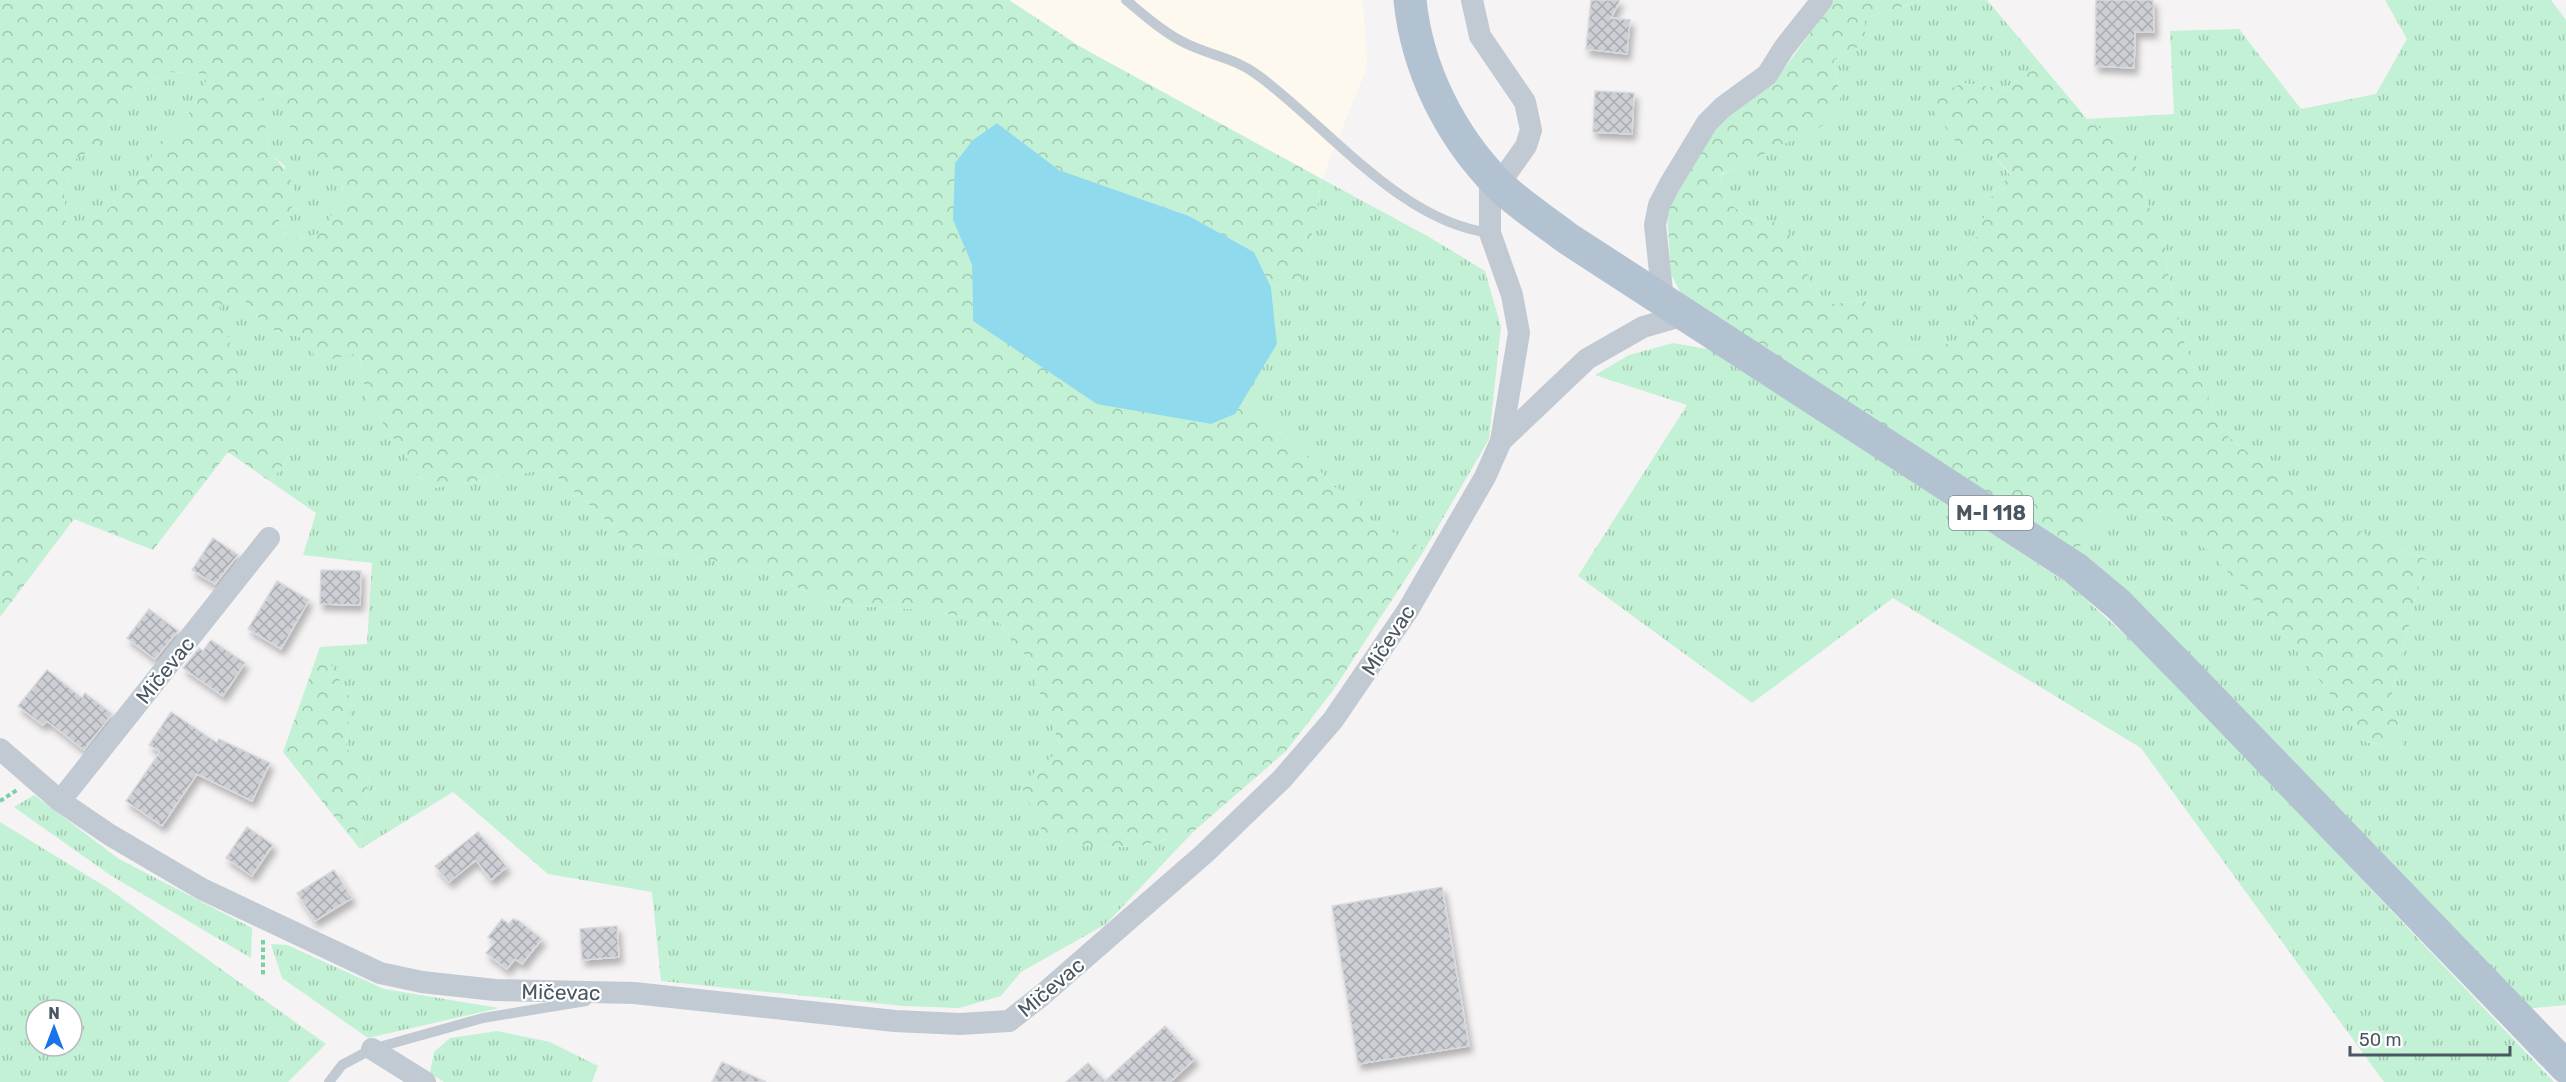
<svg xmlns="http://www.w3.org/2000/svg" width="2566" height="1082" viewBox="0 0 2566 1082" font-family="Rubik,sans-serif">
<style>
.commercial{fill:#fdf9ef}
.grass{fill:url(#grass-tufts);fill-rule:evenodd}
.forest{fill:url(#forest-crowns);fill-rule:evenodd}
.water{fill:#90daee}
.building{fill:url(#building-cross-hatch);stroke:#d7d9de;stroke-width:1.5;filter:url(#shadow)}
.lines{fill:none;stroke-linecap:round;stroke-linejoin:round}
.path{stroke:#7ad0a6;stroke-width:4;stroke-dasharray:4.5 3;stroke-linecap:butt}
.lane{stroke:#c1cad2;stroke-width:10}
.street{stroke:#c1cad2;stroke-width:22}
.primary{stroke:#b3c2d1;stroke-width:33}
.labels{text-anchor:middle;dominant-baseline:central;stroke-width:4.5;stroke-linejoin:round;paint-order:stroke}
.shield{fill:#fff;stroke:#808990;stroke-width:1.5}
.shield-label{font-size:20px;font-weight:bold;fill:#4a5661}
.street-label{font-size:21px;fill:#4a5661;stroke:#fff}
</style>
<defs>
<pattern id="grass-tufts" width="24" height="20" patternUnits="userSpaceOnUse" patternTransform="scale(1.5)"><rect width="24" height="20" fill="#c3f1d5"/><path d="M3 7l-1-3M5 7V3M7 7l1-3M15 17l-1-3M17 17v-4M19 17l1-3" fill="none" stroke="#a0c6b0"/></pattern>
<pattern id="forest-crowns" width="20" height="18" patternUnits="userSpaceOnUse" patternTransform="scale(1.5)"><rect width="20" height="18" fill="#c3f1d5"/><path d="M2 6a3 3 0 1 1 6 0M12 15a3 3 0 1 1 6 0" fill="none" stroke="#a0c6b0"/></pattern>
<pattern id="building-cross-hatch" width="8" height="8" patternUnits="userSpaceOnUse" patternTransform="scale(1.5)"><rect width="8" height="8" fill="#cdcfd5"/><path d="M0 0l8 8M0 8l8-8" fill="none" stroke="#a8abb0"/></pattern>
<filter id="shadow"><feDropShadow dx="3.5" dy="6" stdDeviation="3" flood-color="#0004"/></filter>
</defs>
<rect width="100%" height="100%" fill="#f5f3f3"/>
<polygon class="commercial" points="1009,0 1363,0 1367,67 1322,179 1079,46"/>
<g class="grass">
<polygon points="1924,0 1987,0 2040,63 2006,89 1962,83 1928,102 1958,145 1988,149 2011,176 1993,193 1976,239 1964,253 1955,294 1972,310 1979,332 1928,351 1899,350 1874,327 1864,301 1831,304 1810,287 1800,242 1773,221 1746,217 1722,197 1720,176 1754,157 1840,100 1834,60 1864,43 1865,18"/>
<polygon points="2385,0 2551,0 2566,20 2566,1005 2524,1009 2076,555 2090,526 2121,507 2159,512 2211,553 2289,640 2366,742 2403,748 2392,691 2426,559 2375,540 2301,496 2224,433 2186,349 2167,268 2165,242 2144,195 2131,151 2087,119 2174,114 2170,31 2239,29 2301,109 2376,94 2407,39"/>
<polygon points="170,72 209,74 202,92 174,138 158,143 142,178 120,186 113,205 81,232 66,223 64,188 76,158 98,147 126,91"/>
<path d="M 285,92 C 289,120 321,157 342,176 L 343,199 C 320,227 332,239 288,238 L 274,224 L 285,166 L 269,153 L 266,127 L 251,105 L 271,93 Z"/>
<polygon points="1322,179 1429,237 1485,271 1501,327 1489,439 1425,549 1366,519 1356,497 1334,487 1299,448 1242,401 1277,344 1271,287 1301,281 1309,251"/>
<polygon points="242,297 267,328 359,353 367,400 428,489 548,469 601,515 635,550 690,556 757,569 835,605 916,609 999,622 1025,655 1061,748 1046,839 1091,846 1137,847 1193,832 1106,924 1021,972 1001,996 959,1008 903,1006 661,981 652,892 548,874 453,792 360,849 369,777 346,747 351,699 320,647 367,644 372,563 303,555 316,513 271,482 288,457 283,431 227,394 219,306"/>
<polygon points="1673,343 1713,350 2070,585 2160,667 2554,1082 2384,1082 2141,748 1893,598 1752,703 1578,576 1687,405 1595,375 1629,355"/>
<polygon points="34,795 119,859 252,928 251,958 110,875 14,807"/>
<path d="M 0,822 L 106,887 L 326,1044 L 288,1082 L 0,1082 ZM 36,1010 L 72,1010 L 72,1046 L 36,1046 Z"/>
<polygon points="271,944 287,945 384,989 499,1008 368,1038 282,978"/>
<polygon points="497,1031 550,1042 598,1066 592,1082 444,1082 430,1073 434,1052 450,1038"/>
</g>
<g class="forest">
<path d="M 0,0 L 1009,0 L 1079,46 L 1322,179 L 1309,251 L 1301,281 L 1271,287 L 1254,252 L 1189,216 L 1059,170 L 997,123 L 953,220 L 972,265 L 973,321 L 1162,415 L 1211,424 L 1234,414 L 1242,401 L 1299,448 L 1334,487 L 1356,497 L 1366,519 L 1425,549 L 1334,689 L 1286,751 L 1193,832 L 1137,847 L 1091,846 L 1046,839 L 1021,785 L 1061,748 L 1025,655 L 999,622 L 916,609 L 835,605 L 757,569 L 690,556 L 635,550 L 601,515 L 548,469 L 428,489 L 367,400 L 359,353 L 317,362 L 307,339 L 267,328 L 242,297 L 219,306 L 238,372 L 227,394 L 283,431 L 288,457 L 271,482 L 228,452 L 153,550 L 74,519 L 0,617 ZM 170,72 L 208,74 L 202,92 L 174,137 L 158,142 L 142,178 L 120,185 L 113,205 L 81,232 L 66,223 L 64,188 L 76,158 L 98,147 L 126,91 ZM 285,92 L 292,136 L 342,176 L 343,199 C 320,227 332,239 288,238 L 275,224 C 279,220 287,216 289,212 C 303,190 285,166 269,153 L 266,127 L 251,105 L 271,93 Z"/>
<polygon points="1834,0 1924,0 1865,18 1865,43 1834,60 1840,100 1828,123 1720,175 1722,197 1746,217 1773,221 1800,242 1810,287 1831,304 1865,301 1874,327 1899,350 1928,351 1978,332 1972,310 1954,294 1964,253 1976,239 1993,193 2011,175 1988,149 1958,145 1927,102 1962,83 2006,89 2040,63 2087,119 2131,151 2144,195 2165,242 2167,268 2186,349 2224,433 2301,496 2375,540 2426,559 2392,691 2403,748 2366,742 2289,640 2211,553 2159,512 2121,507 2090,526 2076,555 1686,303 1671,274 1667,211 1702,149 1724,119 1777,79"/>
<polygon points="320,647 351,699 346,747 369,777 360,849 283,752"/>
</g>
<polygon class="water" points="997,123 1059,170 1189,216 1254,252 1271,287 1277,344 1235,414 1211,424 1097,404 973,321 972,265 953,220 955,163 973,140"/>
<g class="building">
<polygon points="1591,0 1620,0 1611,18 1630,20 1627,54 1586,49"/>
<polygon points="2096,0 2153,0 2154,32 2135,32 2134,68 2095,66"/>
<polygon points="1595,91 1634,93 1632,134 1593,132"/>
<polygon points="213,538 238,555 215,584 192,570"/>
<polygon points="321,570 361,571 360,605 320,604"/>
<polygon points="277,581 309,600 281,649 248,629"/>
<polygon points="149,609 178,631 155,659 127,638"/>
<polygon points="211,640 245,663 223,696 183,668 199,648 203,651"/>
<polygon points="47,670 82,698 85,693 112,714 84,750 47,721 43,725 18,706"/>
<polygon points="171,712 217,743 219,739 270,763 252,801 197,774 162,826 126,801 160,752 149,745"/>
<polygon points="247,827 273,845 252,876 226,858"/>
<polygon points="478,832 507,867 491,880 476,860 449,882 435,866"/>
<polygon points="334,870 352,898 315,921 297,893"/>
<polygon points="1442,887 1469,1046 1358,1064 1332,906"/>
<polygon points="502,919 509,924 513,919 519,921 542,939 522,964 515,959 507,969 486,953 495,942 488,937"/>
<polygon points="617,926 619,957 582,960 580,929"/>
<polygon points="1165,1026 1195,1059 1170,1082 1066,1082 1088,1063 1105,1081"/>
<polygon points="722,1062 766,1082 712,1082"/>
</g>
<g class="lines">
<g class="path">
<polyline points="0,801 17,790"/>
<polyline points="263,940 263,975"/>
</g>
<g class="lane">
<path d="M 1126,0 C 1144,15 1164,33 1185,43 C 1211,56 1234,57 1259,76 C 1329,128 1401,222 1490,233"/>
<polyline points="329,1082 342,1065 372,1049 483,1018 586,1001"/>
</g>
<g class="street">
<polyline points="1472,0 1480,36 1525,102 1531,130 1526,146 1499,184"/>
<polyline points="1490,174 1490,233 1512,295 1519,333 1501,441"/>
<polyline points="1663,300 1655,225 1659,205 1670,184 1707,123 1723,107 1767,75 1784,48 1822,0"/>
<polyline points="0,749 60,801 110,835 202,889 380,973 422,982 495,990 634,993 895,1021 960,1024 1009,1021 1041,996 1205,853 1282,779 1333,720 1408,610 1485,477 1501,441 1587,359 1643,327 1685,315"/>
<polyline points="60,801 269,538"/>
<polyline points="372,1049 425,1082"/>
</g>
<path class="primary" d="M 1410,0 C 1417,69 1450,135 1498,184 C 1518,204 1545,221 1567,238 L 2075,568 L 2118,604 L 2186,673 L 2566,1067"/>
</g>
<g class="labels">
<rect class="shield" x="1949" y="496" width="84" height="34" rx="4.5"/>
<g class="shield-label">
<text x="1991" y="513">M-I 118</text>
</g>
<g class="street-label">
<text transform="translate(1388 640) rotate(-57)">Mičevac</text>
<text transform="translate(165 670) rotate(-51)">Mičevac</text>
<text transform="translate(1051 987) rotate(-40)">Mičevac</text>
<text transform="translate(561 992) rotate(1)">Mičevac</text>
</g>
</g>
<g transform="translate(54 1028)"><circle r="28" fill="#ffffff" stroke="#b7bbc0" stroke-width="1.5"/>
<path d="M0-4.5L10 22L0 15L-10 22Z" fill="#1a73e8"/>
<text y="-9" font-size="16" font-weight="bold" text-anchor="middle" fill="#4a5661">N</text>
</g>
<path d="M2350 1046v9h160v-9" fill="none" stroke="#4a5661" stroke-width="3"/>
<text x="2359" y="1046" font-size="18" fill="#4a5661" stroke="#ffffff" stroke-width="4.5" paint-order="stroke">50 m</text>
</svg>
